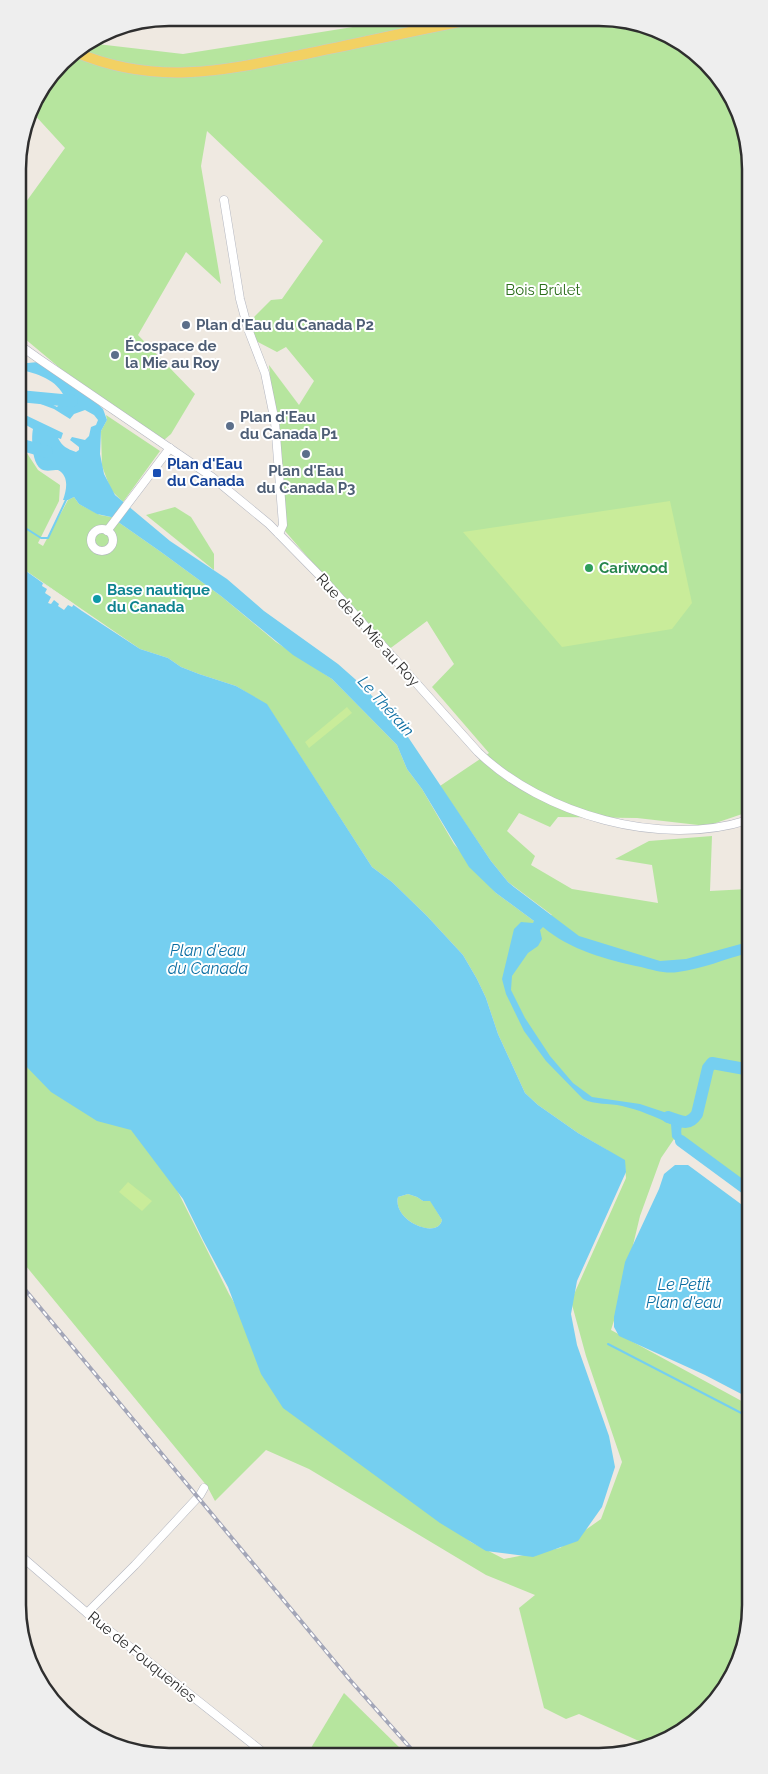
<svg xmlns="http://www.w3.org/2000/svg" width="768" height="1774" viewBox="0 0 768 1774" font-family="Raleway,sans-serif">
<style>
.green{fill:#b6e59e}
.pitch{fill:#c9ec9a}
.water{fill:#75cff0;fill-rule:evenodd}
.pier{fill:#efe9e1}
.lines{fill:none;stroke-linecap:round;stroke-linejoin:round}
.stream{stroke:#75cff0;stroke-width:2}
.river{stroke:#75cff0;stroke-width:12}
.minor-casing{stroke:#b4b7c1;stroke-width:9}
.major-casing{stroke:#c9c9c9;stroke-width:11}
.minor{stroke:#fff;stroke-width:8}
.major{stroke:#f2d163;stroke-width:10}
.rail-casing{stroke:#a3a6b8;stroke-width:4}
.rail{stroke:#fff;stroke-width:2;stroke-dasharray:5.5;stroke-linecap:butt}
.service-dot{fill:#5c6f8a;stroke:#fff;stroke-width:2}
.transit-dot{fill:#1a4fb4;stroke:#fff;stroke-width:2}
.leisure-dot{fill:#2e9e5b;stroke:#fff;stroke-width:2}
.culture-dot{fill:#0f9aa8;stroke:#fff;stroke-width:2}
.labels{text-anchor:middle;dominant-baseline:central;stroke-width:4;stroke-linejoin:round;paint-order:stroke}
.park-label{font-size:15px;fill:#2c6e1b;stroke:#fff}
.service-label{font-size:15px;font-weight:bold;fill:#4e5e75;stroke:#fff;text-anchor:start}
.transit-label{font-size:15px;font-weight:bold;fill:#164399;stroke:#fff;text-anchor:start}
.leisure-label{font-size:15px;font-weight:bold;fill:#27864d;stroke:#fff;text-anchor:start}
.culture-label{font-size:15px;font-weight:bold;fill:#0d838f;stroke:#fff;text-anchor:start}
.street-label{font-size:15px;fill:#2e2e2e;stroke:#fff}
.water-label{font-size:16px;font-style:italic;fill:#0d6fa3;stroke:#fff}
.rim{fill:none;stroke:#2e2e2e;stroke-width:2.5}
</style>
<rect width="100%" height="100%" fill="#efe9e1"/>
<g class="green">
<polygon points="403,19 628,20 699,55 725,85 745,130 748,812 707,826 637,818 558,817 550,827 519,813 507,831 535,856 531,865 572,889 658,903 652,865 615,859 649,841 712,836 710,891 748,889 749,1195 674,1139 661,1158 640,1216 618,1308 611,1330 749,1405 750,1615 739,1662 713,1705 683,1731 650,1746 579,1714 566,1719 544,1708 519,1608 535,1595 486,1575 309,1469 266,1450 215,1501 207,1486 21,1260 21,1060 133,1131 161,1158 229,1294 294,1401 314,1422 471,1542 504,1559 560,1548 601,1519 622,1462 586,1356 571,1301 626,1178 625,1166 607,1150 578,1133 538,1105 525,1093 498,1034 486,998 477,979 463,955 427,916 392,882 372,867 267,705 236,686 199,674 181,667 168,658 140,649 19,566 19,460 23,447 38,470 60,485 59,501 38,543 43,546 68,500 74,497 79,504 100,515 111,517 161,552 221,596 276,642 332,679 397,745 407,769 422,789 454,844 496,893 534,921 552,915 508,882 491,861 440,786 489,753 432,687 454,664 427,621 388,650 285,531 269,365 299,405 314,381 286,347 277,352 256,341 250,321 271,300 282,299 323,241 207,131 201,166 221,284 186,252 138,335 195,394 171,434 164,440 61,369 18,333 18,213 65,148 31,111 33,102 69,55 92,41 97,44 183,54"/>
<polygon points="106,415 160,451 123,502 111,490 102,466 101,431 107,420"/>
<polygon points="175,507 191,517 214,554 214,570 146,515"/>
<path d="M 408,1194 L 417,1197 L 423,1201 L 430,1200 L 442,1220 C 438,1240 392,1221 398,1197 Z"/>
<polygon points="344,1693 404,1752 308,1753"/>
</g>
<g class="pitch">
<polygon points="670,501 692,603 672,629 562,647 463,532"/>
<polygon points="347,707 352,713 309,748 305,742"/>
<polygon points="128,1182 152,1201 142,1211 119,1192"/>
</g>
<g class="water">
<path d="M 19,362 L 28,363 L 38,362 L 96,402 L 103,409 L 107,420 L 101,431 L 100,454 L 104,474 L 115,495 L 170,541 L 227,579 L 264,611 L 338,664 L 364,687 L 406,734 L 491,861 L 508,882 L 514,887 L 579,936 L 660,961 L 686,959 L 748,942 L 748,953 C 725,959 702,969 678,972 C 665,974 653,970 641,967 C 607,960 570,950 543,927 L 540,930 L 542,939 L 538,946 L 528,953 L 512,976 L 511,990 L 525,1018 L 550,1056 L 573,1083 L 592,1097 L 640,1104 L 685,1119 C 677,1135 682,1140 696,1149 L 693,1153 L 680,1146 L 672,1137 L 671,1124 C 655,1117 640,1110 622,1106 C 609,1103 595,1105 583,1099 L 546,1061 L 524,1031 L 506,994 L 502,979 L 514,929 L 521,922 L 533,923 L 534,921 L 496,893 L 469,867 L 422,789 L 407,769 L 397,745 L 332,679 L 293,655 L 221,596 L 161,552 L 111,517 L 97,514 L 79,504 L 74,497 L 68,500 L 63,500 C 67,489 69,476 58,470 C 53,470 45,472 41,469 C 32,464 31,438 33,429 L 19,421 L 19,412 L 63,433 L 61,439 L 58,438 C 62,446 67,449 76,452 L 79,450 L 79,447 L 70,440 L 72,437 L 85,440 L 89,436 L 91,427 L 96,425 L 98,420 L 94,415 L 85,410 L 74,414 L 70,419 L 54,409 L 19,396 L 19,390 L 39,397 L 57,407 L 65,398 C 57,379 37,374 19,369 Z"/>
<path d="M 19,566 L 82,611 L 140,649 L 168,658 L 181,667 L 199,674 L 236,686 L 267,704 L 372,867 L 392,882 L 427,916 L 463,955 L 477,979 L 486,998 L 498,1034 L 525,1093 L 538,1105 L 578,1133 L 625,1160 L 626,1172 L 577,1281 L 571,1314 L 577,1345 L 609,1436 L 615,1467 L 602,1507 L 578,1541 L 533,1557 L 486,1551 L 440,1523 L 283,1408 L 261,1374 L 228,1287 L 203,1240 L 183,1199 L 131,1130 L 97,1121 L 51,1092 L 21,1061 ZM 408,1194 L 417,1197 L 423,1201 L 430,1201 L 442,1220 C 438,1240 392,1221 398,1197 Z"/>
<polygon points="675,1165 688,1165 749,1210 749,1398 705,1375 619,1336 614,1327 614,1317 625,1262 659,1189 664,1174"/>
</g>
<polygon class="pier" points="43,583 74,604 72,607 68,605 64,610 58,606 59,604 54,600 51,604 48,603 51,597 45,593 47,589 42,586"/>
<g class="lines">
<g class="stream">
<polyline points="19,524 41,538 48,538 66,500"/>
<polyline points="608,1344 749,1417"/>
</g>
<g class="river">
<polyline points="19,396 72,401"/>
<polyline points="19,444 47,452"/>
<path d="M 668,1117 C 681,1121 688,1127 697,1114 L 708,1068 L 712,1063 L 745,1069 L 748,1072"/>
<polyline points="681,1141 749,1191"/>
</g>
<g class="minor-casing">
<g id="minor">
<polyline points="224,200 240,299 248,329 265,373 275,422 283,525 279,534"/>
<path d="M 18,344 L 39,359 L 212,477 L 269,524 L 323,579 L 478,752 C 543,815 662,848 748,820"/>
<circle cx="102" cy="540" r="11"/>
<polyline points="107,531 170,448"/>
<polyline points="22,1557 87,1613 264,1753"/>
<polyline points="87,1613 135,1565 200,1495 204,1488"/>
</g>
</g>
<g class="major-casing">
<path id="major" d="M 75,52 C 157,87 227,70 310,53 C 365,42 420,29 475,19"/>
</g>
<use href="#minor" class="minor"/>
<use href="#major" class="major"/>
<g class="rail-casing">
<polyline id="rail" points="22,1286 350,1680 414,1752"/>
</g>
<use href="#rail" class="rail"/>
</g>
<g class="service-dot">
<circle cx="186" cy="325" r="5"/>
<circle cx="115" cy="355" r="5"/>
<circle cx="230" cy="426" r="5"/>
<circle cx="306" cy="454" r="5"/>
</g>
<rect class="transit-dot" x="152" y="468" width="10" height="10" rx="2.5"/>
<circle class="leisure-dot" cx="589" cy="568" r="5"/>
<circle class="culture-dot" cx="97" cy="599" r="5"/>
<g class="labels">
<g class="park-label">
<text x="543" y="290">Bois Brûlet</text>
</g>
<g class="service-label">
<text x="196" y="325">Plan d'Eau du Canada P2</text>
<text x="125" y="346">Écospace de<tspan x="125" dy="17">la Mie au Roy</tspan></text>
<text x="240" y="417">Plan d'Eau<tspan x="240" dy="17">du Canada P1</tspan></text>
<text x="306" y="471" text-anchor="middle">Plan d'Eau<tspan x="306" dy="17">du Canada P3</tspan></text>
</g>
<g class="transit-label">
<text x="167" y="464">Plan d'Eau<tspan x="167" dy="17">du Canada</tspan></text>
</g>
<g class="leisure-label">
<text x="599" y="568">Cariwood</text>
</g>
<g class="culture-label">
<text x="107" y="590">Base nautique<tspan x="107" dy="17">du Canada</tspan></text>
</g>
<g class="street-label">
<text transform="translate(368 630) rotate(48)">Rue de la Mie au Roy</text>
<text transform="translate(142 1657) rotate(39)">Rue de Fouquenies</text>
</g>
<g class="water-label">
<text transform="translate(386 706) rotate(48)">Le Thérain</text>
<text x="208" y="950">Plan d'eau<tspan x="208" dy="18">du Canada</tspan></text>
<text x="684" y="1284">Le Petit<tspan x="684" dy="18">Plan d'eau</tspan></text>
</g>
</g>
<path d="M0 0H768V1774H0ZM169 26H599A143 143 0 0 1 742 169V1605A143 143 0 0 1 599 1748H169A143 143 0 0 1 26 1605V169A143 143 0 0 1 169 26Z" fill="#eee" fill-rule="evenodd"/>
<path class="rim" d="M169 26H599A143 143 0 0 1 742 169V1605A143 143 0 0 1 599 1748H169A143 143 0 0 1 26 1605V169A143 143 0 0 1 169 26Z"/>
</svg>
